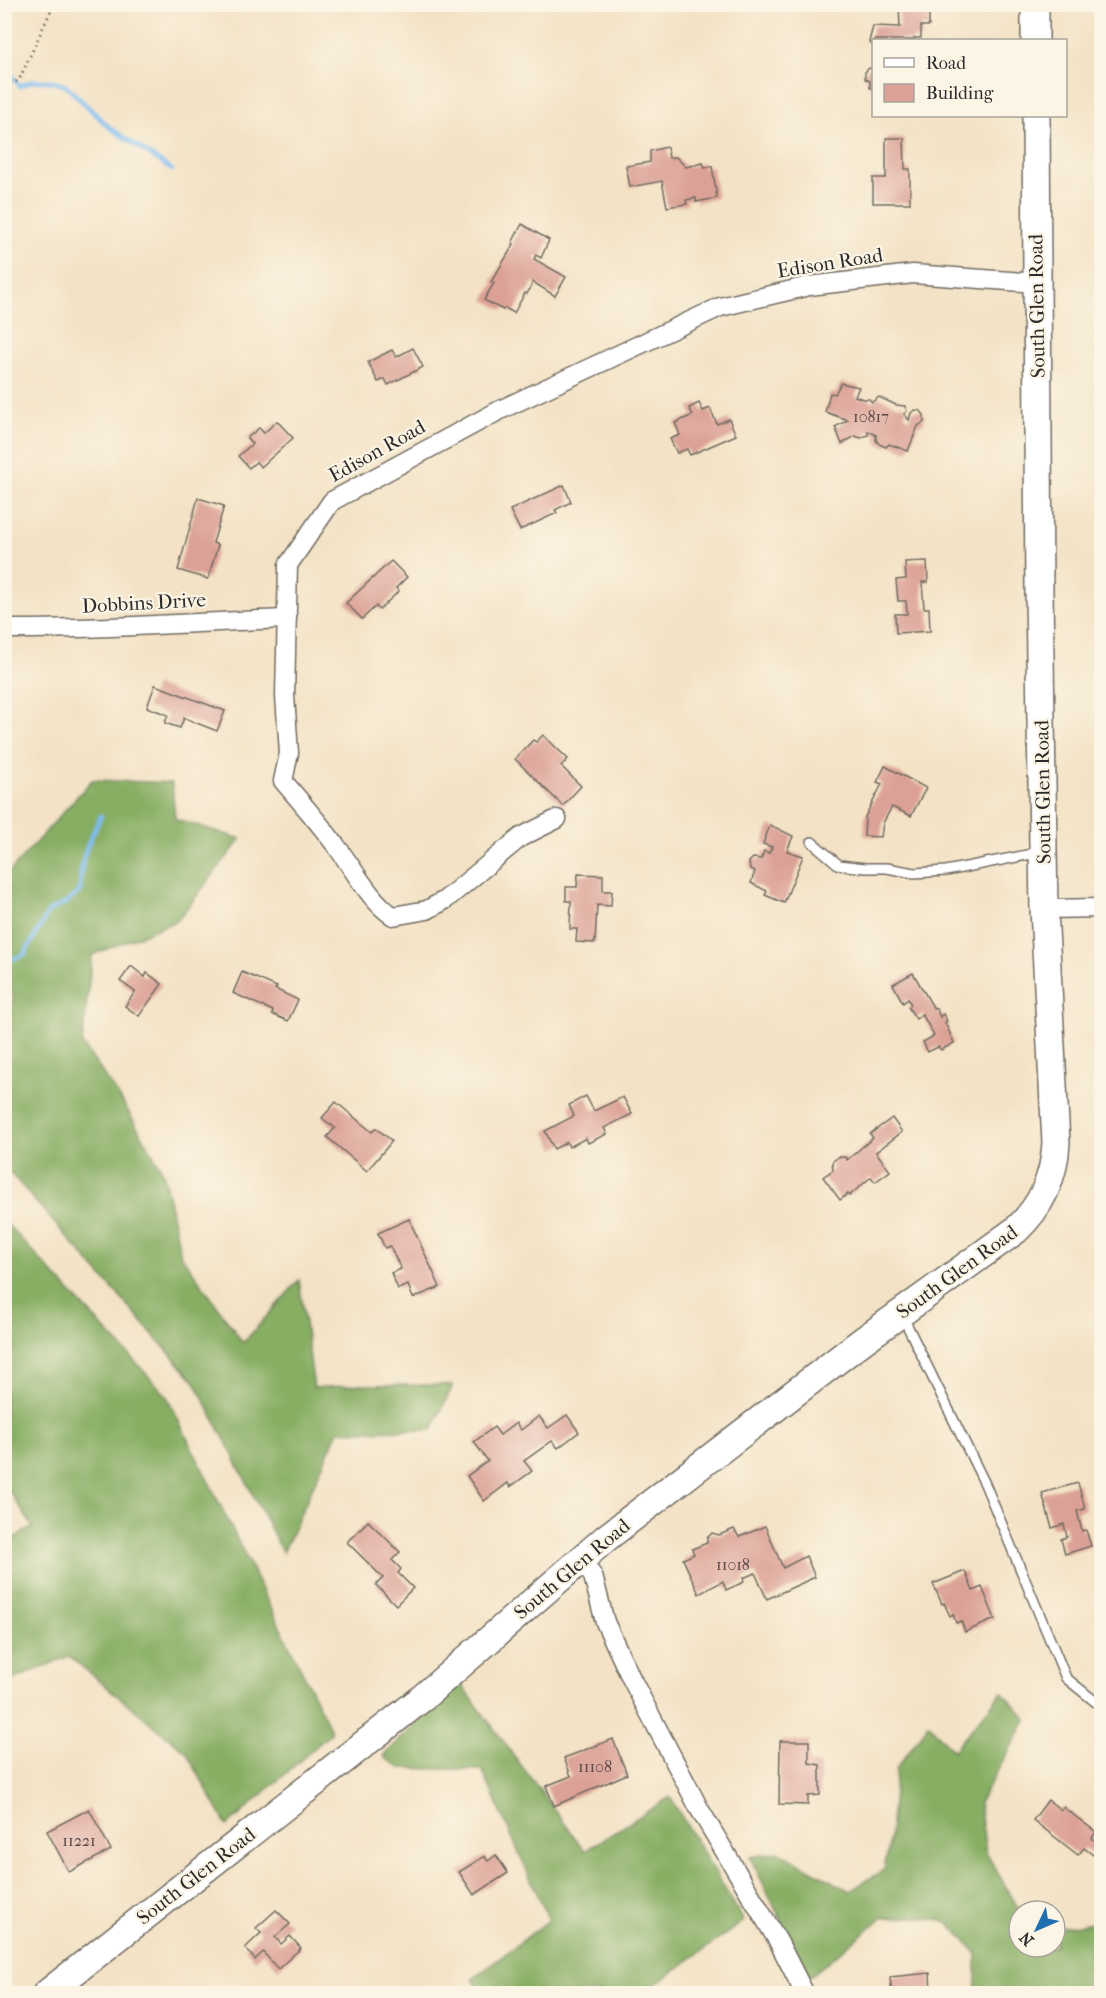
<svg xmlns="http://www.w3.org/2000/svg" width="1106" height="1998" viewBox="0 0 1106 1998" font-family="'IM FELL French Canon',serif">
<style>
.forest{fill:#87ae64;stroke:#596c48;stroke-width:1.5}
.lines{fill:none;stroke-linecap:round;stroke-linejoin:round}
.stream{stroke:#7ebdf2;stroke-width:4.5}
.building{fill:#dca196}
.service-casing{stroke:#716b61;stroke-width:12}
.minor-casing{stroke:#716b61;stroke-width:21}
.secondary-casing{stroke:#716b61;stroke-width:30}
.path{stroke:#716b61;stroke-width:3;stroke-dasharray:1.5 4.5;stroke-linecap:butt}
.service{stroke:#fff;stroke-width:9}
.minor{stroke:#fff;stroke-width:18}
.secondary{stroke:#fff;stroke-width:27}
.labels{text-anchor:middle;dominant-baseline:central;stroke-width:4.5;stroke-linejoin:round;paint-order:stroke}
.number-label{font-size:16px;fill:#574846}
.street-label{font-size:20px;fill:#2b2b2b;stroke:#fcf5e5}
</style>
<rect width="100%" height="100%" fill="#fcf5e5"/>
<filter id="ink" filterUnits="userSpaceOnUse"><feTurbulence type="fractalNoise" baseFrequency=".0167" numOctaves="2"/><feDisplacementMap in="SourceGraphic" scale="12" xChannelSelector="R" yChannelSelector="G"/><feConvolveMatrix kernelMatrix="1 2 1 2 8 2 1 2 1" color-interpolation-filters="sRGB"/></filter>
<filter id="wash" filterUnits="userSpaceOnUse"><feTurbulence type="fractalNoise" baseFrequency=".008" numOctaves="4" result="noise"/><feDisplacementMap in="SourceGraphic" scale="24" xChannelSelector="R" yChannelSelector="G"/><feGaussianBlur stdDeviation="1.35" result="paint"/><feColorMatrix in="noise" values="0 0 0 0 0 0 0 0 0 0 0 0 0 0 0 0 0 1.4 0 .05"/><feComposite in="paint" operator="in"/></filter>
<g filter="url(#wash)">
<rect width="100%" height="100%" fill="#f3e2c5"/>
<g class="forest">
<polygon points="92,780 172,783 175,819 241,839 177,921 92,955 82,1044 119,1096 163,1172 181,1255 243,1343 299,1280 314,1388 356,1385 453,1385 432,1430 338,1431 283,1553 195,1382 5,1167 5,1042 13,996 5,984 5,877"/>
<polygon points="4,1221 166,1395 332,1732 227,1826 186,1752 69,1656 5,1683 5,1543 33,1527 5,1485"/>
<polygon points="460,1683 585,1851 670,1797 744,1921 643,1993 481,1993 473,1979 549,1920 482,1770 400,1768 383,1756"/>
<polygon points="1002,1692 1027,1719 979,1803 986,1853 1020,1911 1019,1947 1055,1947 1055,1928 1095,1923 1086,1993 976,1993 976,1953 948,1922 920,1917 882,1918 809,1977 750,1857 779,1852 850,1891 884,1870 889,1845 896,1769 929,1724 953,1751"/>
</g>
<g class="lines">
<g class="stream">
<polyline points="4,72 11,75 20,86 32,81 51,81 66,86 109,127 172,170"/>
<path d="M 4,962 L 24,955 L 49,911 L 66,903 L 80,891 C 80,858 87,845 101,816"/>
</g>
</g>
<g id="blocks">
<g class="building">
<polygon points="899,5 921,5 921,13 929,13 929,26 921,26 921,38 914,38 914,40 874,40 874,46 869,42 873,26 900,27"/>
<polygon points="869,68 874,69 874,88 870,88 870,81 865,79 865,72"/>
<polygon points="886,138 904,138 905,169 910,169 910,203 873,203 873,178 886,178"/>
<polygon points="667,147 669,158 676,157 686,167 703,163 705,168 712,166 717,198 696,202 696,198 686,200 687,204 667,207 662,181 630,187 626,166 650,162 650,151"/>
<polygon points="522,224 549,240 541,258 536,255 534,259 566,277 555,296 533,282 527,294 525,293 514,313 505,308 503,310 484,300 494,283 491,282 514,244 512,243"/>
<polygon points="413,348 423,367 388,385 385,379 378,382 368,362 392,350 396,357"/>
<polygon points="841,383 859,387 855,396 863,399 869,399 872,402 879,397 896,405 905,406 907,411 904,414 909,420 911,413 915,410 921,411 924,415 924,422 918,426 908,451 889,444 886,447 879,444 876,440 876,435 868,431 868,435 861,438 855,436 842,444 835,427 848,420 825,412 830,393 835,394"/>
<polygon points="699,403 703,411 710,408 717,424 729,419 736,435 690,455 687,449 677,453 670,439 680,435 675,423 693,415 689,408"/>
<polygon points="277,421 293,438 261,467 256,462 249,468 238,456 252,444 247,438 259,428 264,433"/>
<polygon points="564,485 571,502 555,510 557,513 520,530 510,510"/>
<polygon points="198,498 224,506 213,543 218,545 208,579 178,570"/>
<polygon points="391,561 407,577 396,588 399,591 379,610 376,606 362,619 346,603"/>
<polygon points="927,561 928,582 922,582 924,608 929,608 930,631 896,633 895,614 907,614 906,601 898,601 896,580 906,579 905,562"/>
<polygon points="155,685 225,711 217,731 184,718 180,728 165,723 168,715 147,707"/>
<polygon points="543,735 568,759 561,766 581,786 563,806 515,759 533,740 536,742"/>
<polygon points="885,766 926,788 911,816 892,807 883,823 881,837 864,836 865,817 882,784 877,782"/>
<polygon points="770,825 793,836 787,851 803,856 784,903 765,895 767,891 751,883 755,871 750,869 749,862 753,858 761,859 764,851 769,853 772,847 763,844"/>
<polygon points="578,874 603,875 603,891 612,891 611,906 597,905 595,943 576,942 577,929 570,929 571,901 566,901 566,887 577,887"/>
<polygon points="131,966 145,977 147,973 162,984 139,1016 125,1006 135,992 120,981"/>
<polygon points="242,972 277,987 275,989 298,1000 288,1021 272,1014 273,1011 233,993"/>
<polygon points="913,973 934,1009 936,1008 940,1017 943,1014 947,1021 945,1022 954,1043 941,1050 938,1047 928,1052 923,1042 934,1036 922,1014 916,1019 908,1007 911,1005 908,999 903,1003 893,984"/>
<polygon points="586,1096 594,1111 623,1097 632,1114 604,1128 607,1134 588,1143 586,1138 569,1147 567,1142 554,1149 545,1131 574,1116 569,1105"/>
<polygon points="336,1102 372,1132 376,1128 392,1141 367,1171 327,1137 335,1128 322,1118"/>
<polygon points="892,1118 902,1132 876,1152 890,1171 875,1182 871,1177 849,1196 848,1194 840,1200 823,1177 833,1170 832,1162 838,1157 845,1157 847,1160 873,1138 870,1134"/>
<polygon points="409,1219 440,1287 413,1298 408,1285 398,1289 391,1273 401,1269 390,1246 385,1248 378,1233"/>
<polygon points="567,1415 579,1432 558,1448 552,1441 524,1461 532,1471 510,1487 508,1483 484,1501 467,1476 488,1461 474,1442 494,1427 500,1435 516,1423 521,1430 539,1416 548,1428"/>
<polygon points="1078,1483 1085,1509 1077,1511 1082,1531 1086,1530 1091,1546 1065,1554 1061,1539 1067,1537 1064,1524 1052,1528 1042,1493"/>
<polygon points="368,1521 400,1552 392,1560 401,1569 398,1573 413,1588 396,1605 376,1585 383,1578 347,1542"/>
<polygon points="765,1526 783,1568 806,1556 815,1577 767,1599 755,1573 743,1578 744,1582 726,1590 723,1581 699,1594 683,1559 694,1554 692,1549 707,1543 707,1538 712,1533 719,1535 734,1529 739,1537"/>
<polygon points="965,1571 973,1591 982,1587 995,1619 965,1632 961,1621 956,1623 953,1614 950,1616 944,1603 942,1604 933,1584"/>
<polygon points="613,1739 627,1774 554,1806 546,1786 571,1776 564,1758"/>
<polygon points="780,1741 809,1741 809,1763 820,1765 820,1795 808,1796 808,1805 779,1804"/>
<polygon points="1048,1800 1061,1810 1063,1807 1096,1832 1092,1838 1101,1845 1093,1855 1084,1848 1078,1855 1033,1820"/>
<polygon points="89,1809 111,1850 69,1872 47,1831"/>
<polygon points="496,1855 508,1873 474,1895 459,1872 485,1856 488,1861"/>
<polygon points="276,1910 290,1924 275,1937 281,1944 290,1936 301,1948 278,1969 263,1952 255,1960 245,1948 261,1933 256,1928"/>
<polygon points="930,1973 931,1994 892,1994 890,1977"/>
</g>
</g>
</g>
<g filter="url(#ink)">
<use href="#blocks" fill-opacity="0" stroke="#716b61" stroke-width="1.5"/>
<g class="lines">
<g class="service-casing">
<g id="service">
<polyline points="812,842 839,865 865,868 887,868 914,873 946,871 1042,852"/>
<polyline points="902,1315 985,1484 1066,1678 1102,1707"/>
</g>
</g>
<g class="minor-casing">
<g id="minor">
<path d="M 4,629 C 99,630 193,622 287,619"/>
<path d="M 557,819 L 521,837 L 445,900 L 427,910 L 393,916 C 371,902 353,868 337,847 C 320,824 301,802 283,781 L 289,753 L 285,696 L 288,565 L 332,501 L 500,410 L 720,307 L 809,286 L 913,274 L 1037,283"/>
<polyline points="1044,909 1102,908"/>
<polyline points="580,1560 593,1576 605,1622 631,1678 700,1810 778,1941 805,1994"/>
</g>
</g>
<g class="secondary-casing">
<g id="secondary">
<polyline points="1035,4 1035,40"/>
<path d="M 46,1994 L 420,1700 L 606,1538 L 861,1342 L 1016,1230 C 1042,1206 1054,1178 1056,1143 L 1044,909 L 1039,594 L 1036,116"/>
</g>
</g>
<polyline class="path" points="4,83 14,83 19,80 54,4"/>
<use href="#service" class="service"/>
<use href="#minor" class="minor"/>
<use href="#secondary" class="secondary"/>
</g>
</g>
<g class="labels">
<g class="number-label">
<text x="871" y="416">10817</text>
<text x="733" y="1564">11018</text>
<text x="595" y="1766">11108</text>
<text x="79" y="1840">11221</text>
</g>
<g class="street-label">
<text transform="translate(830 263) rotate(-9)">Edison Road</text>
<text transform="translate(1037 306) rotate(-91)">South Glen Road</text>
<text transform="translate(377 451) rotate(-29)">Edison Road</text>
<text transform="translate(144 603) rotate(-3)">Dobbins Drive</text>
<text transform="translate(1043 792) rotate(-91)">South Glen Road</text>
<text transform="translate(957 1272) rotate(-36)">South Glen Road</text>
<text transform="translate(572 1569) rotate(-40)">South Glen Road</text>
<text transform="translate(196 1876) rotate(-38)">South Glen Road</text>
</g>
</g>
<rect width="1106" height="1998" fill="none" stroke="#fcf5e5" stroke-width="24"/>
<rect x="872" y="39" width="195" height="78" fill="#fcf5e5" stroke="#a8a49b" stroke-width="1.5"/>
<rect x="884" y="58" width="30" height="9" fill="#ffffff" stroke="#a8a49b" stroke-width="1.5"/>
<text x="926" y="69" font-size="18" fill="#2b2b2b">Road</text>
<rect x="884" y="84" width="30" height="18" fill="#dca196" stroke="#a8a49b" stroke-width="1.5"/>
<text x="926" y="99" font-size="18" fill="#2b2b2b">Building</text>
<g transform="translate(1037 1929) rotate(226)"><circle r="28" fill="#fcf5e5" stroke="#a8a49b" stroke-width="1.5"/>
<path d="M0-4.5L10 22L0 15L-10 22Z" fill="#1f6fb2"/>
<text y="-9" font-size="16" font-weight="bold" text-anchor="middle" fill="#2b2b2b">N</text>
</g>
</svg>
